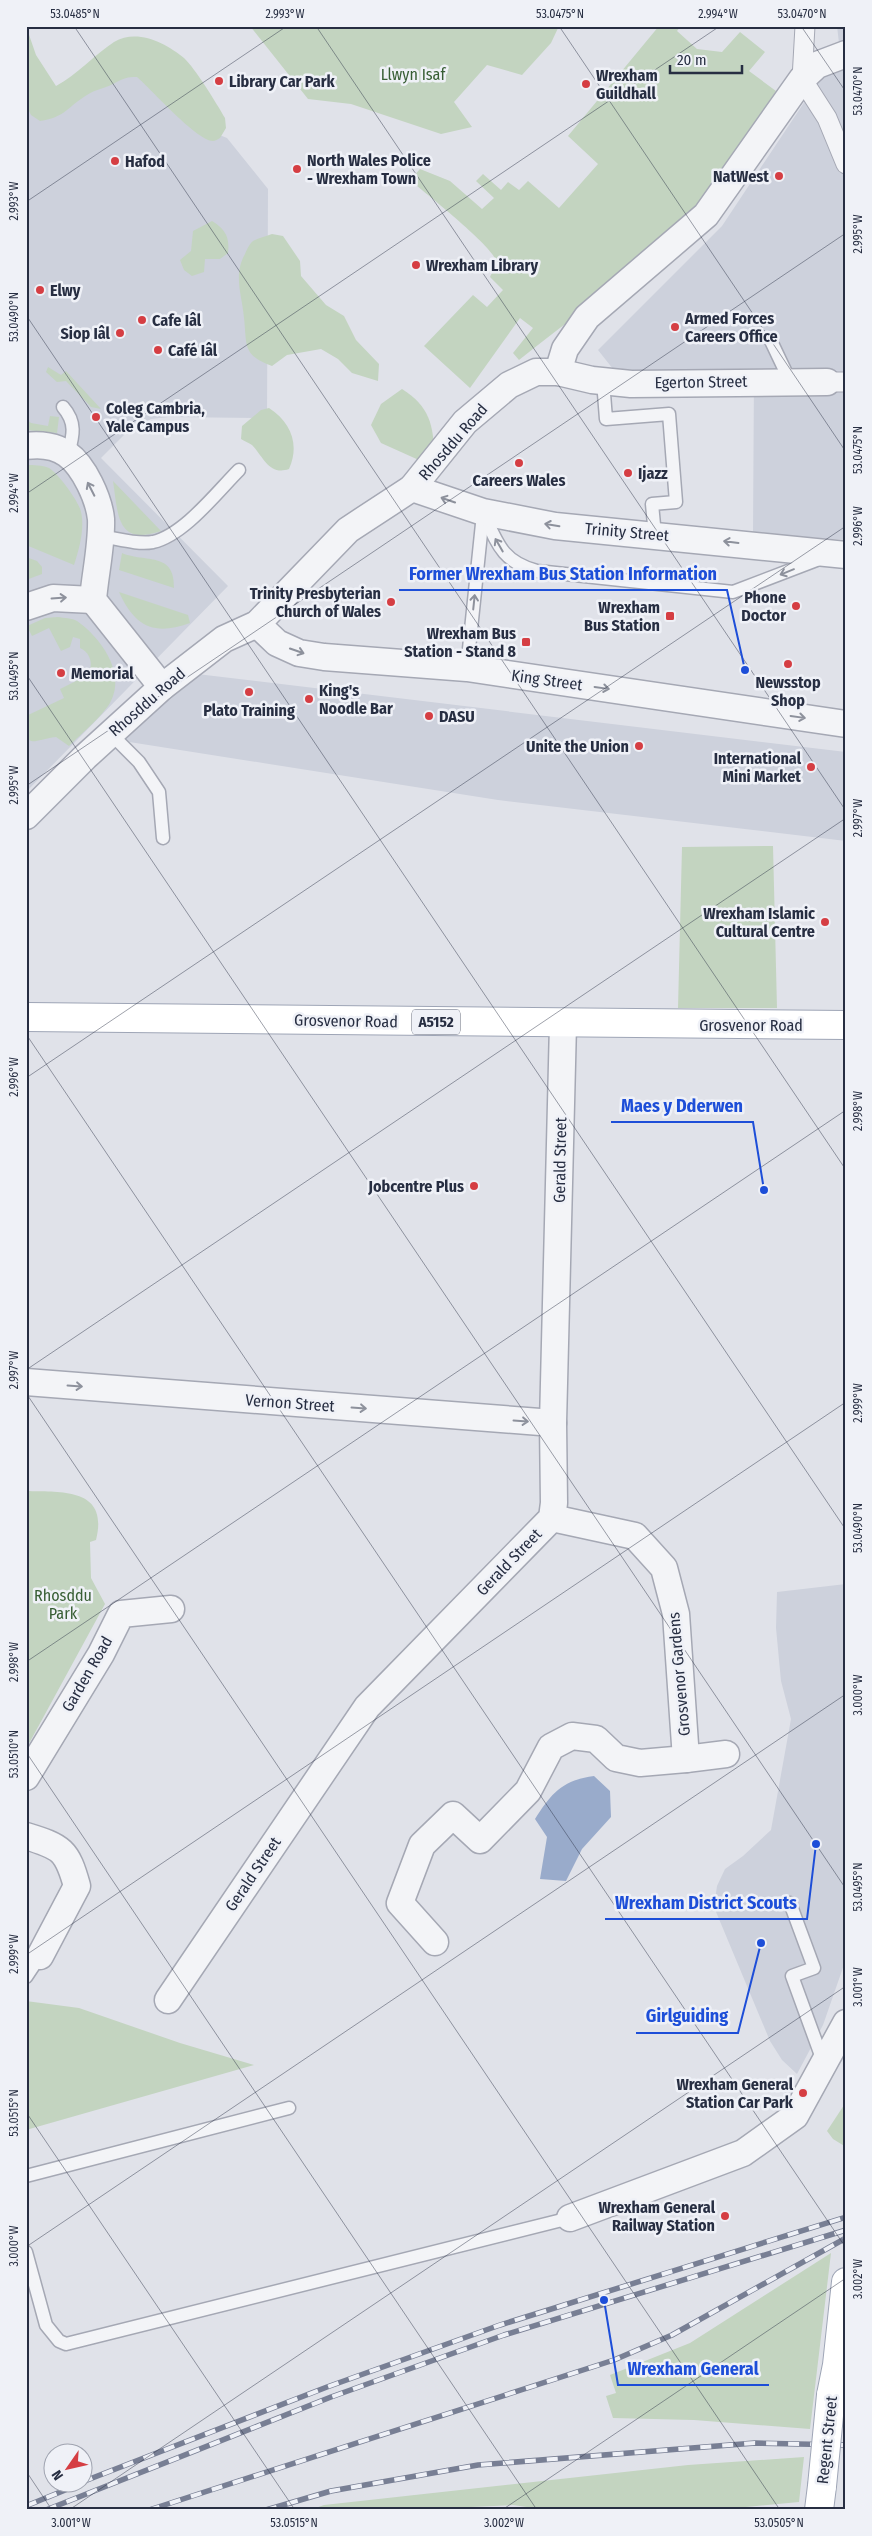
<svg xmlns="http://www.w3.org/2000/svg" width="872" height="2536" viewBox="0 0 872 2536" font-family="'Fira Sans Condensed',sans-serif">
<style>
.built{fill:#cdd1dc}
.green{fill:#c3d4c0}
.water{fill:#99abcb}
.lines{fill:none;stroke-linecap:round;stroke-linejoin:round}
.service-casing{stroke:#a5a8b4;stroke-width:15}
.pedestrian-casing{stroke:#a5a8b4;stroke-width:21}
.minor-casing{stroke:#a5a8b4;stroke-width:29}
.primary-casing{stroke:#9ea5b6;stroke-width:30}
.service{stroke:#f3f4f7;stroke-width:12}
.pedestrian{stroke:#f3f4f7;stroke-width:19}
.minor{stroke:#f3f4f7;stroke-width:26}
.primary{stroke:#fff;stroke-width:28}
.rail-casing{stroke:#787f94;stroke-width:5.5}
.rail{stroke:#eff1f7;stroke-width:4;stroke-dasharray:11;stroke-linecap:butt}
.primary-bridge-casing{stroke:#9ea5b6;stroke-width:30;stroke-linecap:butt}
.primary-bridge{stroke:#fff;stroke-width:28}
.oneway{stroke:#8d919c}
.ticks{fill:none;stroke:#272e42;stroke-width:1;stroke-opacity:0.45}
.poi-dot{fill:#d53e43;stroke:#eff1f7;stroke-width:2}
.labels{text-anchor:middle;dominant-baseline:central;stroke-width:5;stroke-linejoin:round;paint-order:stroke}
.shield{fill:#eff1f7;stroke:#636878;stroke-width:1}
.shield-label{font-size:15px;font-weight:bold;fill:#272e42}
.park-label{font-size:16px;fill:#375e34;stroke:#eff1f7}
.poi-label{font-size:16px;font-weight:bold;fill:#272e42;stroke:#eff1f7;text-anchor:start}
.street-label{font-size:16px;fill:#272e42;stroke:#eff1f7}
.leader{fill:none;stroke:#1d4ed8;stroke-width:2}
.callout-dot{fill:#1d4ed8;stroke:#eff1f7;stroke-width:2}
.callout-label{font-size:18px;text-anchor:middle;font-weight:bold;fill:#1d4ed8;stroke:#eff1f7;stroke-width:5;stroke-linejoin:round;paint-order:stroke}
.neatline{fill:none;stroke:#272e42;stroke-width:2}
.ticks-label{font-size:12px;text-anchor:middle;fill:#272e42}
</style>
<rect width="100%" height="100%" fill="#e0e2e9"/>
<g class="built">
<polygon points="837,26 846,26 846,540 753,533 754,373 617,374 598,350 722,226 831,62 839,43"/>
<polygon points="143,43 212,132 227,138 268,189 267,418 169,417 151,419 125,434 101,458 228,586 26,792 26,63 48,99"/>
<polygon points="197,674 846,752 846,841 498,800 123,741"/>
<polygon points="846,1584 846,1959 823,2025 797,2074 782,2060 770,2041 714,1907 717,1886 725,1869 743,1856 771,1830 791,1719 781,1681 776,1628 777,1592"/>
</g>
<g class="green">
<path d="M 26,26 L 36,55 L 56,86 C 78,74 94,55 114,42 C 137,28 166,43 184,58 C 195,68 217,104 225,118 L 226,128 L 220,138 C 218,139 215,141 213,141 C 197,141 151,89 137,77 C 127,77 124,78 115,83 C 106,88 96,89 87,95 C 67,107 66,117 40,121 L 31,115 L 26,105 Z"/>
<polygon points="250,26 559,26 551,43 522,75 487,65 454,102 472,127 441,134 351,104 308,99"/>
<path d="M 659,26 L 678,26 L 680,27 L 677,31 L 697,49 L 722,52 L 740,32 L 765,52 L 749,71 L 776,91 C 745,138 716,187 677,228 C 631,278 572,317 519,360 L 513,353 L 533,328 L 520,318 L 470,388 L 424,346 L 473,295 L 487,307 L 503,290 L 490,277 C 493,271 496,266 495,259 C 491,245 424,192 410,180 L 420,169 L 450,181 L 482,209 L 494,198 L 476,181 L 483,174 L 501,190 L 508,182 L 519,190 L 528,181 L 559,208 L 598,164 L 568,136 Z"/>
<path d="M 212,221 C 225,229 230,237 228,253 L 220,259 L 205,259 L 204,272 L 192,276 L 184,270 L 180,260 L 191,251 L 193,231 Z"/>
<path d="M 272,234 L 283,236 L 300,261 L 301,276 L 326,305 L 344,316 L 356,340 L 379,364 L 378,381 L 352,373 L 338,359 L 321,349 L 287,355 L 272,366 C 242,355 247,345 244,318 C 242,295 233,275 245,254 C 247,249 250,243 253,241 C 259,238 266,236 272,234 Z"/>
<polygon points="48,367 61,375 66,371 101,409 91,407 66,381 57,382 46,372"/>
<path d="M 402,389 C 429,406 434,425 434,456 L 421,461 L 381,443 L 371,425 L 381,404 Z"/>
<path d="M 269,408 C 291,422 300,445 289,469 C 269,476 263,456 252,445 C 249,443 244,441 241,439 L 242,426 L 261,410 Z"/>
<polygon points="50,416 59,417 57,433 26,430 26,419 31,423 48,426"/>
<path d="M 26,465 C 34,465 42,465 49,468 C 57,472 80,503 81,512 C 85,528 79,550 74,565 L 26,545 Z"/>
<path d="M 113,481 L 161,531 C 116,547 118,513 113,481 Z"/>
<path d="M 122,553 C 145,563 175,551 174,588 L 119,570 Z"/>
<polygon points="26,557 37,561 42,567 42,574 26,580"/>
<path d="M 119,592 L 188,615 L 190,623 C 154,636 135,627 119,592 Z"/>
<path d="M 58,617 C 64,618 72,618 77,621 C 100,637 126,672 111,701 C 104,715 81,734 69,746 L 56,737 C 31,740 26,752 26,716 L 64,698 L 60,689 L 84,677 L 92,682 L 97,675 L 90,669 C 93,661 88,651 80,648 L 80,639 L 73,637 L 70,647 L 61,651 L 49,628 L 32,636 L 27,626 L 45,618 Z"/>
<polygon points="773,846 777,1008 678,1008 682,847"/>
<path d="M 26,1491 C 63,1492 109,1488 96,1540 L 90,1542 L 91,1578 L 105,1604 L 26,1749 Z"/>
<polygon points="26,2001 79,2008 180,2043 254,2065 26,2130"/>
<polygon points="846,2102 846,2147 833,2139 827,2131"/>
<polygon points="831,2253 810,2429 694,2420 613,2418 606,2396 616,2393 610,2375 690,2343"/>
<polygon points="804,2457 799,2502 715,2510 547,2510 513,2505 405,2510 310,2510 324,2505 688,2465"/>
</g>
<path class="water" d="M 594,1776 L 610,1791 L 611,1817 L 582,1849 L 566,1881 L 540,1879 L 547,1837 L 535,1819 C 551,1794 562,1780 594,1776 Z"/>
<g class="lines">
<g class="service-casing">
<g id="service">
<polyline points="771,341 790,381"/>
<polyline points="603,381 606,419 669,414 676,502 652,504 655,535"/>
<path d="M 63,407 C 77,423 73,436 68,455"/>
<path d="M 483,512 C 497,543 502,562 537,571 L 733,592 L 822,558"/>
<path d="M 99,536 C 116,538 136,545 153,542 C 184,535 217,492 239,470"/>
<polyline points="467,668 483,514"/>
<polyline points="111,734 139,762 159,792 163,838"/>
<polyline points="790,1903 814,1968 792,1976 823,2061"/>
<polyline points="26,1977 40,1956"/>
<polyline points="26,2176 289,2108"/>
<polyline points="26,2252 46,2325 59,2341 66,2344 570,2218"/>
</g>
</g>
<g class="pedestrian-casing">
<g id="pedestrian">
<polyline points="805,26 802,79 827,118 846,164"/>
<polyline points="827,382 846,382"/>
</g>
</g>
<g class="minor-casing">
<g id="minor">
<polyline points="558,372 565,349 587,317 706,215 802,79 817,65 846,54"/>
<path d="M 26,446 C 40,444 56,446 67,454 C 84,466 99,499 101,519 C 102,545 95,574 93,600 L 162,687"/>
<polyline points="412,488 483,512 555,526 846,555"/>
<polyline points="26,607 53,598 93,600"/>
<polyline points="257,624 277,643 299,653 324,657 467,668 846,724"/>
<polyline points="26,816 85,757 162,687 224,639 257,624 348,530 412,488 465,422 509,385 536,372 558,372 592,380 631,384 827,382"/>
<polyline points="26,1382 553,1423"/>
<polyline points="686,1759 726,1754"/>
<polyline points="26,1777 101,1654 121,1614 171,1609"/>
<path d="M 26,1836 C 62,1847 67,1850 77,1886 L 40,1956"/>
<polyline points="435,1942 400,1903 422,1845 453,1815 480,1840 528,1791 551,1747 572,1736 596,1739 616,1758 640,1763 686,1759 676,1614 664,1568 635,1536 552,1518"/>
<polyline points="168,2000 367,1707 552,1518 554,1503 553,1423 563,1024"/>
<polyline points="570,2218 743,2153 795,2116 846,2023"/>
</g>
</g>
<g class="primary-casing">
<g id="primary">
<polyline points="26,1017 846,1025"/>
<polyline points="831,2395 837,2365 846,2282"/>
<polyline points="819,2510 822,2486"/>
</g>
</g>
<use href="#service" class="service"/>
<use href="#pedestrian" class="pedestrian"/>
<use href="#minor" class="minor"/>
<use href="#primary" class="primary"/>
<g class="rail-casing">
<g id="rail">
<polyline points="82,2482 327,2387 500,2325 846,2217"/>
<polyline points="26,2506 80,2484"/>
<polyline points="46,2510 331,2397 504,2335 846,2230"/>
<polyline points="149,2510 614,2360 672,2335 846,2238"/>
<polyline points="266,2510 331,2491 478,2465 755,2443 846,2445"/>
</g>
</g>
<use href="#rail" class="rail"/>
<g class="primary-bridge-casing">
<polyline id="primary-bridge" points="822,2486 831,2395"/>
</g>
<use href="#primary-bridge" class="primary-bridge"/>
</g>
<defs><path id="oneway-shaft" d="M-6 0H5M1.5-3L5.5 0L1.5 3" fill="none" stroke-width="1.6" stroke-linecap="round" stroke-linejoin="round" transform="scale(1.25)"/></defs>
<g class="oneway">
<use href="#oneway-shaft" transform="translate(91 489) rotate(-117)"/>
<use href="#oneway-shaft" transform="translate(448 500) rotate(-161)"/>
<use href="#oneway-shaft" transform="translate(552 525) rotate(-171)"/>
<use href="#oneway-shaft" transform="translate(731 542) rotate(-173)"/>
<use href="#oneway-shaft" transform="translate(499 545) rotate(-120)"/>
<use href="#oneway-shaft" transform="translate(787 572) rotate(158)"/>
<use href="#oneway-shaft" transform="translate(59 598) rotate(-4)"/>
<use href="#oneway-shaft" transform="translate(474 602) rotate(-84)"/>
<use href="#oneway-shaft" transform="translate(297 651) rotate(19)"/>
<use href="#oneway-shaft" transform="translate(602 688) rotate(8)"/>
<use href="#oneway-shaft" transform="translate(798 717) rotate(8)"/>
<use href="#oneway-shaft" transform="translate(75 1386) rotate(4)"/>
<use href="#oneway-shaft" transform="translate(359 1408) rotate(4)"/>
<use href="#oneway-shaft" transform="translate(521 1421) rotate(4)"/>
</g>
<path class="ticks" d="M 74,26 L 846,1170M 316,26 L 846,811M 559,26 L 846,452M 801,26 L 846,92M 26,202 L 287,26M 26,315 L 846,1530M 26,494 L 720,26M 26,674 L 846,1889M 26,786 L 846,233M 26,1034 L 846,2248M 26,1078 L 846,526M 26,1370 L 846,818M 26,1393 L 780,2510M 26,1662 L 846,1110M 26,1752 L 537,2510M 26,1955 L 846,1402M 26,2112 L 295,2510M 26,2247 L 846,1694M 26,2471 L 52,2510M 69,2510 L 846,1986M 502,2510 L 846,2278"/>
<g class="poi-dot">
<circle cx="219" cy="81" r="5"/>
<circle cx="586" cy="84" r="5"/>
<circle cx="115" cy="161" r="5"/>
<circle cx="297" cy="169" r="5"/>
<circle cx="779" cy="176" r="5"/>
<circle cx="416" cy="265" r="5"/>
<circle cx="40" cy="290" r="5"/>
<circle cx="142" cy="320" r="5"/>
<circle cx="675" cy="327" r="5"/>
<circle cx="120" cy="333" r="5"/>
<circle cx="158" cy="350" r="5"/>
<circle cx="96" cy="417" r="5"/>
<circle cx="519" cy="463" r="5"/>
<circle cx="628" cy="473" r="5"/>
<circle cx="391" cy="602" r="5"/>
<circle cx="796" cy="606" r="5"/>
<rect x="665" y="611" width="10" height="10" rx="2.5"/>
<rect x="521" y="637" width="10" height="10" rx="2.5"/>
<circle cx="788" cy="664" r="5"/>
<circle cx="61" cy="673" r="5"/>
<circle cx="249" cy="692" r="5"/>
<circle cx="309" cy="699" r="5"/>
<circle cx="429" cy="716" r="5"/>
<circle cx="639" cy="746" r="5"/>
<circle cx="811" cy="767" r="5"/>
<circle cx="825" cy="922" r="5"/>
<circle cx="474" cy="1186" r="5"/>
<circle cx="803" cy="2093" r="5"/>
<circle cx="725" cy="2216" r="5"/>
</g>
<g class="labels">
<rect class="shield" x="412" y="1009.5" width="48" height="25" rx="4"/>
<g class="shield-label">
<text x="436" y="1022">A5152</text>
</g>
<g class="park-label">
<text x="413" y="74">Llwyn Isaf</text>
<text x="63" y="1595">Rhosddu<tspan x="63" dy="18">Park</tspan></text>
</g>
<g class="poi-label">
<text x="596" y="75">Wrexham<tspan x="596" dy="18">Guildhall</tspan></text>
<text x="229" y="81">Library Car Park</text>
<text x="307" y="160">North Wales Police<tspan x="307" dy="18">- Wrexham Town</tspan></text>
<text x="125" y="161">Hafod</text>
<text x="769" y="176" text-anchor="end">NatWest</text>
<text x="426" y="265">Wrexham Library</text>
<text x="50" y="290">Elwy</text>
<text x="685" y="318">Armed Forces<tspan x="685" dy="18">Careers Office</tspan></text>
<text x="152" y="320">Cafe Iâl</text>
<text x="110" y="333" text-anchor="end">Siop Iâl</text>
<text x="168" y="350">Café Iâl</text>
<text x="106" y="408">Coleg Cambria,<tspan x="106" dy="18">Yale Campus</tspan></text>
<text x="638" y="473">Ijazz</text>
<text x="519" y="480" text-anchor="middle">Careers Wales</text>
<text x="381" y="593" text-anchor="end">Trinity Presbyterian<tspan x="381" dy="18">Church of Wales</tspan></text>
<text x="786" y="597" text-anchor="end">Phone<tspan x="786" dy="18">Doctor</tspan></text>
<text x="660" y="607" text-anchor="end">Wrexham<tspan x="660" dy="18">Bus Station</tspan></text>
<text x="516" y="633" text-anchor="end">Wrexham Bus<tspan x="516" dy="18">Station - Stand 8</tspan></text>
<text x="71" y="673">Memorial</text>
<text x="788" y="682" text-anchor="middle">Newsstop<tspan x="788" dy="18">Shop</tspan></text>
<text x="319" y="690">King's<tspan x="319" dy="18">Noodle Bar</tspan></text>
<text x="249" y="710" text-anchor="middle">Plato Training</text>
<text x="439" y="716">DASU</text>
<text x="629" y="746" text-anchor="end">Unite the Union</text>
<text x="801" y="758" text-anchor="end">International<tspan x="801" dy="18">Mini Market</tspan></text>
<text x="815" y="913" text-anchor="end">Wrexham Islamic<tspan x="815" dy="18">Cultural Centre</tspan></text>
<text x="464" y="1186" text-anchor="end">Jobcentre Plus</text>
<text x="793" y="2084" text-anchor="end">Wrexham General<tspan x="793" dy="18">Station Car Park</tspan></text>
<text x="715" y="2207" text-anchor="end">Wrexham General<tspan x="715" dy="18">Railway Station</tspan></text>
</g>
<g class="street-label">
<text transform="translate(701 382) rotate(-1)">Egerton Street</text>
<text transform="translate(453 442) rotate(-49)">Rhosddu Road</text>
<text transform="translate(627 532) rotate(5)">Trinity Street</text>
<text transform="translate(547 680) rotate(8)">King Street</text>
<text transform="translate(147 702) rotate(-41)">Rhosddu Road</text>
<text transform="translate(346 1021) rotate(1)">Grosvenor Road</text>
<text x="751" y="1025">Grosvenor Road</text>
<text transform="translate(560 1160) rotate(-89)">Gerald Street</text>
<text transform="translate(290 1403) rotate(4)">Vernon Street</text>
<text transform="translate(509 1562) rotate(-46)">Gerald Street</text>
<text transform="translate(87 1674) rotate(-60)">Garden Road</text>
<text transform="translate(679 1674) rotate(-95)">Grosvenor Gardens</text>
<text transform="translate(253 1874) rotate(-56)">Gerald Street</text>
<text transform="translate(827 2440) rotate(-84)">Regent Street</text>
</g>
</g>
<path class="leader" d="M745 670L727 590H399M764 1190L753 1122H611M816 1844L807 1919H605M761 1943L738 2033H636M604 2300L618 2385H769"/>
<g class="callout-dot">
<circle cx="745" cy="670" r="5"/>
<circle cx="764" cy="1190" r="5"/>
<circle cx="816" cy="1844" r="5"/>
<circle cx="761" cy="1943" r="5"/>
<circle cx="604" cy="2300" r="5"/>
</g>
<g class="callout-label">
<text x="563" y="580">Former Wrexham Bus Station Information</text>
<text x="682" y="1112">Maes y Dderwen</text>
<text x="706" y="1909">Wrexham District Scouts</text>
<text x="687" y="2022">Girlguiding</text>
<text x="693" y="2375">Wrexham General</text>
</g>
<rect width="872" height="2536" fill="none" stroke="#eff1f7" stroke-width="55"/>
<g transform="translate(68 2468) rotate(236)"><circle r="24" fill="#eff1f7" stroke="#9fa3af"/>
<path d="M0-4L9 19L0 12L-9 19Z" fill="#d53e43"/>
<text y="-8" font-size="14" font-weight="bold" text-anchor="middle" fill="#272e42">N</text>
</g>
<path d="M670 65v8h72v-8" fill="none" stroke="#272e42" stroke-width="2.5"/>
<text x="677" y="65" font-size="15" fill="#272e42" stroke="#eff1f7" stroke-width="4" paint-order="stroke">20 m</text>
<rect x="28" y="28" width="816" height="2480" class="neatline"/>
<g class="ticks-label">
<text x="75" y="18">53.0485°N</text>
<text x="285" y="18">2.993°W</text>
<text x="560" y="18">53.0475°N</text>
<text x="718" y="18">2.994°W</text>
<text x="802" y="18">53.0470°N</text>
<text transform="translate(858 91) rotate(-90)" y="4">53.0470°N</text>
<text transform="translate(14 201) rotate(-90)" y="4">2.993°W</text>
<text transform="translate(858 234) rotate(-90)" y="4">2.995°W</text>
<text transform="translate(14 317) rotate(-90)" y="4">53.0490°N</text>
<text transform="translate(858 450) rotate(-90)" y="4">53.0475°N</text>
<text transform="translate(14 493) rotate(-90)" y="4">2.994°W</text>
<text transform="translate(858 526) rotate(-90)" y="4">2.996°W</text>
<text transform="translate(14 676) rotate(-90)" y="4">53.0495°N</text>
<text transform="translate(14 785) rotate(-90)" y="4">2.995°W</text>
<text transform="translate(858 818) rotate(-90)" y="4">2.997°W</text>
<text transform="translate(14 1077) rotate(-90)" y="4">2.996°W</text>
<text transform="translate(858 1111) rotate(-90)" y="4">2.998°W</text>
<text transform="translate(14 1370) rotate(-90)" y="4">2.997°W</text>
<text transform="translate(858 1403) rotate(-90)" y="4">2.999°W</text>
<text transform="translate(858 1528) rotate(-90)" y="4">53.0490°N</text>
<text transform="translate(14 1662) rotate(-90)" y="4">2.998°W</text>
<text transform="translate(858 1695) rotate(-90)" y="4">3.000°W</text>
<text transform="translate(14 1754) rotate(-90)" y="4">53.0510°N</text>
<text transform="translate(858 1887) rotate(-90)" y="4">53.0495°N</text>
<text transform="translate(14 1954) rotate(-90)" y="4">2.999°W</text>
<text transform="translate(858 1987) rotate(-90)" y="4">3.001°W</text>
<text transform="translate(14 2113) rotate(-90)" y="4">53.0515°N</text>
<text transform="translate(14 2246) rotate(-90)" y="4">3.000°W</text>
<text transform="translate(858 2279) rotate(-90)" y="4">3.002°W</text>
<text x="71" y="2527">3.001°W</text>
<text x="294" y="2527">53.0515°N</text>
<text x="504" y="2527">3.002°W</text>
<text x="779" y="2527">53.0505°N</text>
</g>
</svg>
